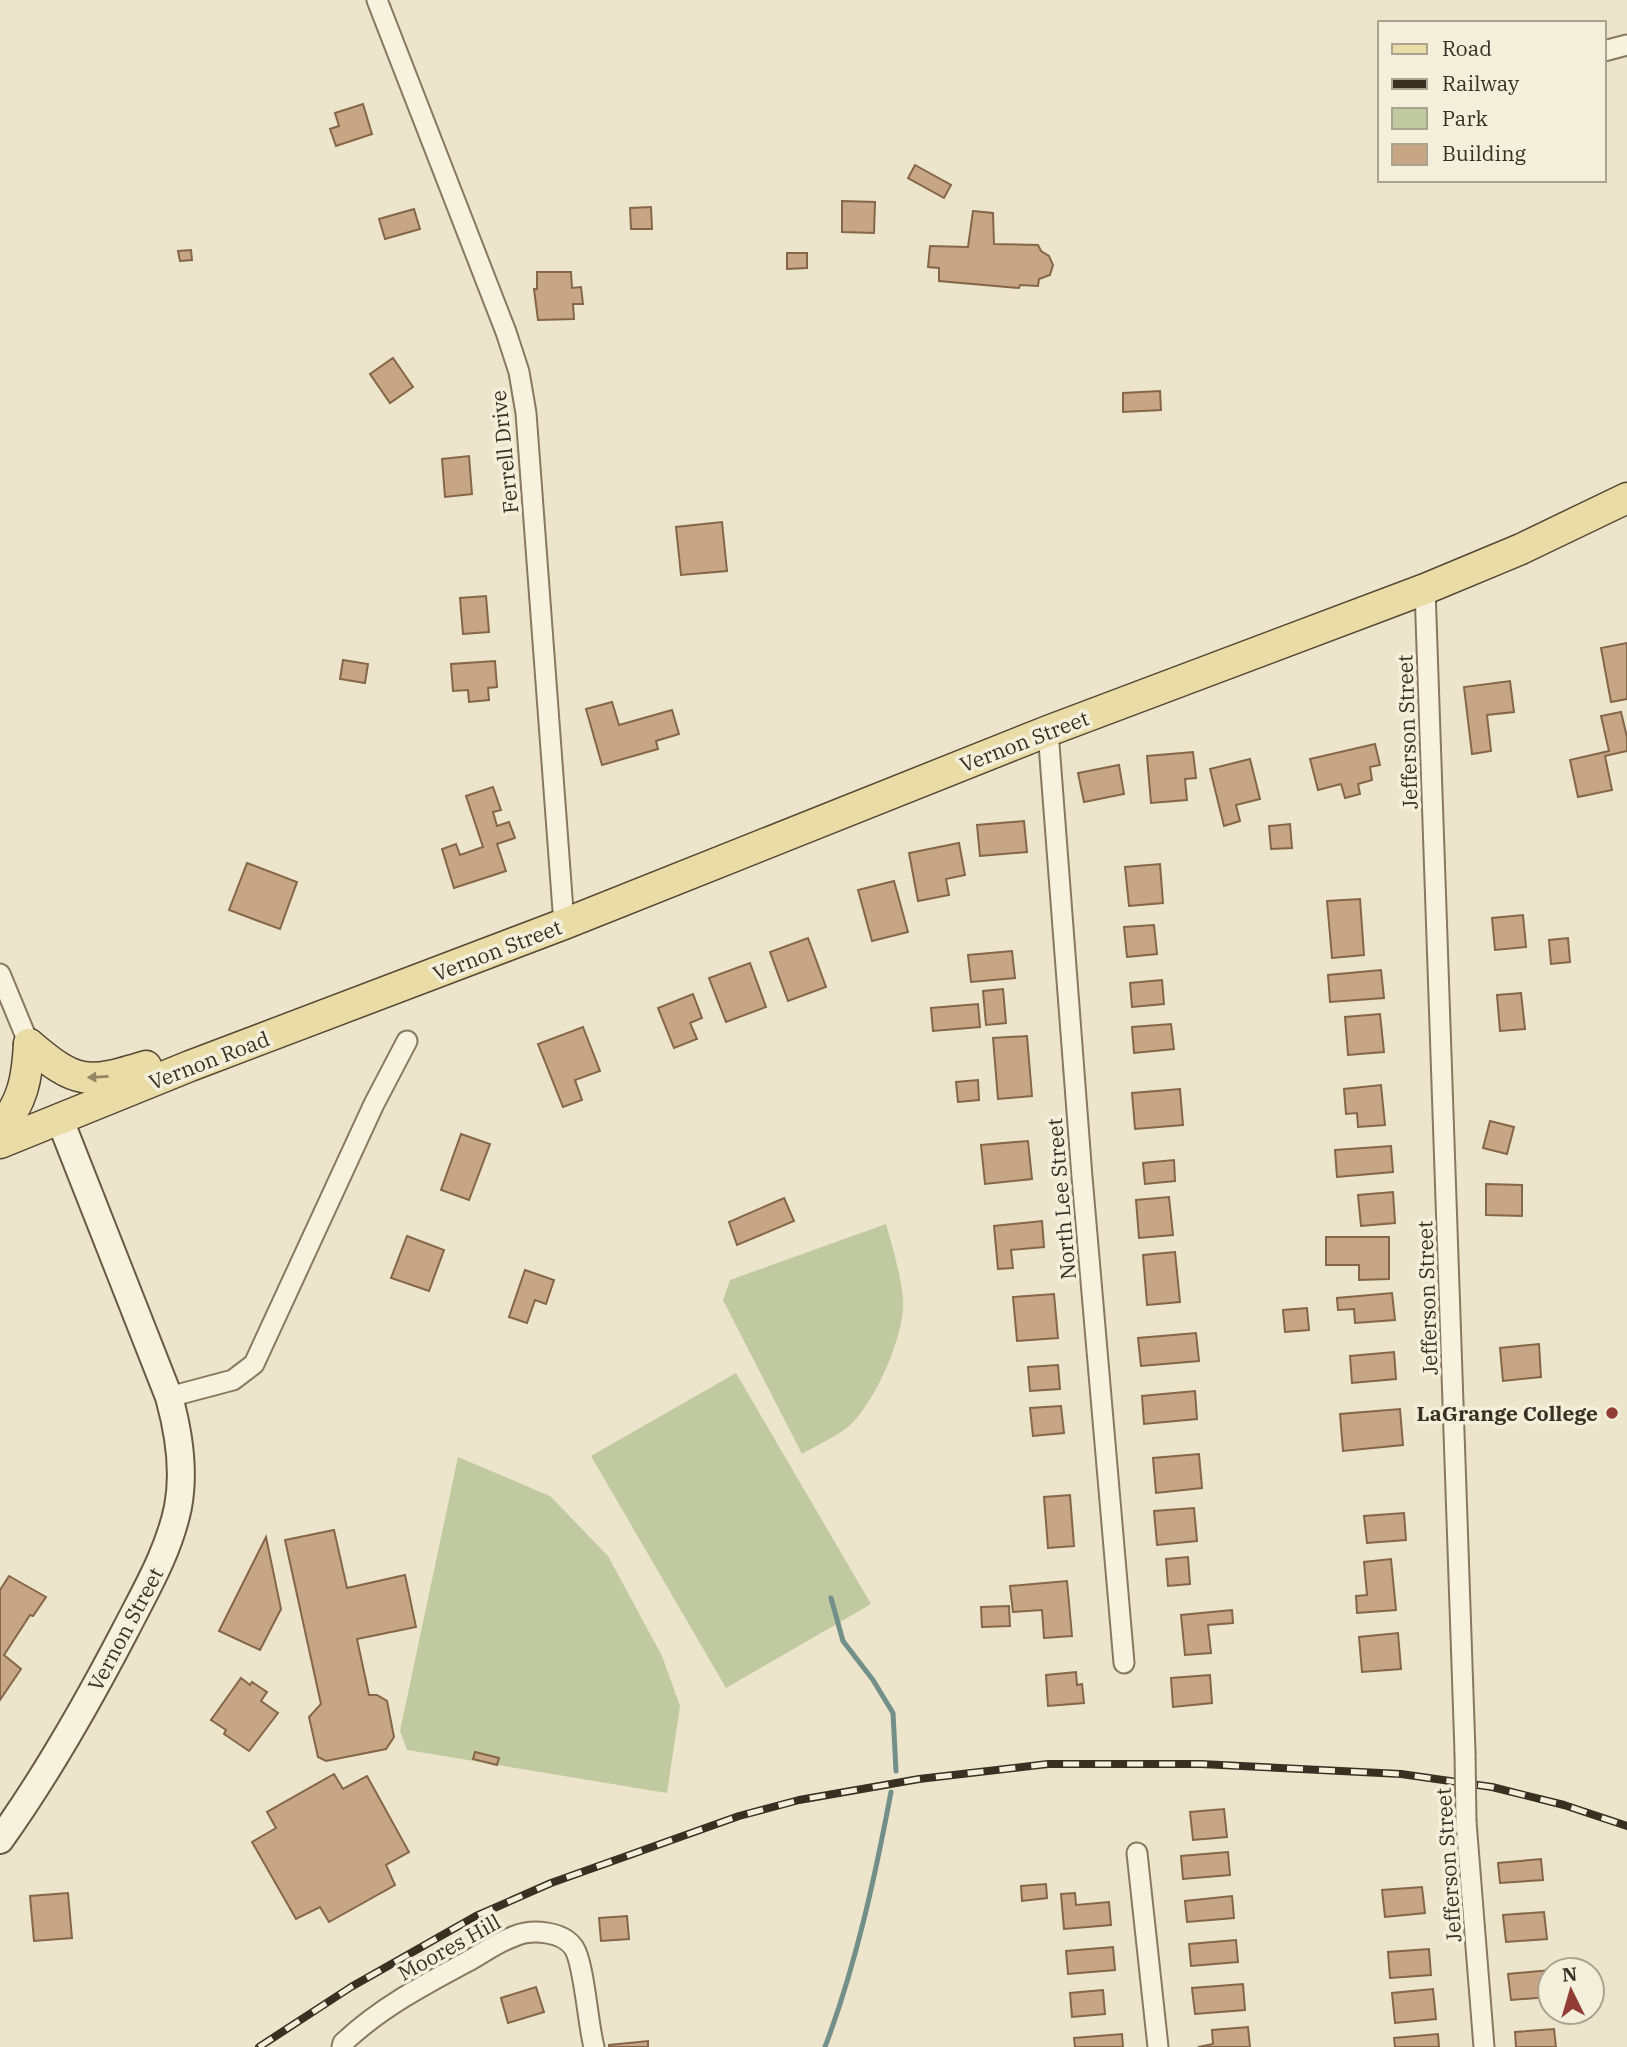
<svg xmlns="http://www.w3.org/2000/svg" width="1627" height="2047" viewBox="0 0 1627 2047" font-family="'IBM Plex Serif',serif">
<style>
.green{fill:#c0c99f}
.lines{fill:none;stroke-linecap:round;stroke-linejoin:round}
.stream{stroke:#728f8a;stroke-width:5}
.building{fill:#c6a684;stroke:#856648;stroke-width:2}
.street-casing{stroke:#877960;stroke-width:23}
.secondary-casing{stroke:#695a43;stroke-width:30}
.primary-casing{stroke:#564734;stroke-width:33}
.street{stroke:#f7f2de;stroke-width:19}
.secondary{stroke:#f7f2de;stroke-width:26}
.primary{stroke:#eadca7;stroke-width:30}
.rail-casing{stroke:#393022;stroke-width:8}
.rail{stroke:#f4efda;stroke-width:5;stroke-dasharray:16;stroke-linecap:butt}
.street-bridge-casing{stroke:#877960;stroke-width:23;stroke-linecap:butt}
.street-bridge{stroke:#f7f2de;stroke-width:19}
.oneway{fill:#928664}
.poi-dot{fill:#913d35;stroke:#f4efda;stroke-width:2.5}
.labels{text-anchor:middle;dominant-baseline:central;stroke-width:7;stroke-linejoin:round;paint-order:stroke}
.street-label{font-size:21px;fill:#393022;stroke:#f4efda}
.poi-label{font-size:21px;font-weight:bold;fill:#393022;stroke:#f4efda;text-anchor:end}
</style>
<rect width="100%" height="100%" fill="#ece5cb"/>
<g class="green">
<path d="M 886,1224 C 892,1245 905,1289 903,1309 C 901,1342 874,1404 849,1426 C 836,1437 817,1445 802,1454 L 723,1300 L 730,1280 Z"/>
<polygon points="736,1373 871,1604 726,1688 591,1456"/>
<polygon points="458,1457 550,1496 608,1556 662,1656 680,1706 667,1793 407,1750 400,1731"/>
</g>
<g class="lines">
<g class="stream">
<polyline points="831,1598 843,1641 873,1680 893,1713 896,1771"/>
<path d="M 825,2047 C 856,1965 875,1877 891,1792"/>
</g>
</g>
<g class="building">
<polygon points="363,104 372,134 336,146 330,129 339,126 335,113"/>
<polygon points="915,165 951,185 944,198 908,178"/>
<polygon points="842,201 875,202 874,233 842,232"/>
<polygon points="651,207 652,229 631,229 630,208"/>
<polygon points="414,209 420,229 385,239 379,219"/>
<polygon points="973,211 993,213 994,244 1038,245 1041,251 1049,256 1053,265 1050,275 1039,279 1038,286 1020,285 1019,288 939,281 939,268 928,267 930,246 968,247"/>
<polygon points="191,250 192,260 180,261 178,251"/>
<polygon points="787,253 807,253 807,268 787,269"/>
<polygon points="537,272 571,272 572,288 581,287 583,304 573,304 574,319 538,320 534,289 537,289"/>
<polygon points="393,358 413,387 390,403 370,374"/>
<polygon points="1160,391 1161,410 1123,412 1123,393"/>
<polygon points="469,456 472,494 445,497 442,459"/>
<polygon points="722,522 727,571 681,575 676,527"/>
<polygon points="486,596 489,632 463,634 460,598"/>
<polygon points="1627,643 1627,699 1611,702 1601,648"/>
<polygon points="343,660 368,664 365,683 340,679"/>
<polygon points="495,661 497,687 488,688 489,700 469,702 468,690 453,691 451,664"/>
<polygon points="1510,681 1514,712 1487,715 1491,751 1472,754 1464,687"/>
<polygon points="612,702 619,725 672,710 679,734 656,741 658,749 602,765 586,709"/>
<polygon points="1621,712 1627,737 1627,751 1605,756 1612,790 1578,797 1570,760 1609,751 1601,716"/>
<polygon points="1375,744 1380,765 1370,767 1372,780 1358,784 1360,794 1345,798 1341,784 1318,790 1310,759"/>
<polygon points="1193,752 1196,778 1185,779 1187,800 1151,803 1147,756"/>
<polygon points="1250,759 1260,799 1236,805 1240,821 1224,826 1210,769"/>
<polygon points="1119,765 1124,794 1084,802 1078,773"/>
<polygon points="493,787 501,810 493,812 497,826 509,822 515,838 497,844 506,871 454,888 442,849 456,844 460,855 483,847 466,796"/>
<polygon points="1024,821 1027,852 980,856 977,825"/>
<polygon points="1290,824 1292,848 1271,849 1269,826"/>
<polygon points="959,843 965,875 946,879 949,895 918,901 909,853"/>
<polygon points="247,863 297,882 280,929 229,910"/>
<polygon points="1160,864 1163,903 1129,906 1125,867"/>
<polygon points="894,881 908,932 872,941 858,890"/>
<polygon points="1360,899 1364,955 1332,958 1327,901"/>
<polygon points="1523,915 1526,947 1495,950 1492,918"/>
<polygon points="1154,925 1157,954 1127,957 1124,927"/>
<polygon points="808,938 826,987 788,1001 770,952"/>
<polygon points="1568,938 1570,962 1551,964 1549,940"/>
<polygon points="1012,951 1015,978 971,982 968,955"/>
<polygon points="750,963 766,1007 726,1022 709,978"/>
<polygon points="1381,970 1384,998 1330,1002 1328,975"/>
<polygon points="1162,980 1164,1004 1132,1007 1130,983"/>
<polygon points="1003,989 1006,1023 986,1025 983,991"/>
<polygon points="1521,993 1525,1029 1500,1031 1497,995"/>
<polygon points="693,994 702,1018 690,1023 697,1039 674,1048 658,1008"/>
<polygon points="978,1004 980,1027 933,1031 931,1008"/>
<polygon points="1380,1014 1384,1052 1348,1055 1345,1017"/>
<polygon points="1171,1024 1174,1049 1134,1053 1132,1027"/>
<polygon points="583,1027 600,1071 575,1080 582,1100 563,1107 538,1044"/>
<polygon points="1027,1036 1032,1096 998,1099 993,1038"/>
<polygon points="978,1080 979,1100 958,1102 956,1082"/>
<polygon points="1381,1085 1385,1125 1358,1127 1357,1113 1346,1114 1344,1089"/>
<polygon points="1180,1089 1183,1125 1135,1129 1132,1093"/>
<polygon points="1490,1121 1514,1127 1507,1154 1483,1148"/>
<polygon points="461,1134 490,1144 469,1200 441,1190"/>
<polygon points="1028,1141 1032,1179 985,1184 981,1145"/>
<polygon points="1391,1146 1393,1172 1337,1177 1335,1150"/>
<polygon points="1174,1160 1175,1181 1145,1184 1143,1163"/>
<polygon points="1486,1184 1522,1185 1522,1216 1486,1215"/>
<polygon points="1393,1192 1395,1223 1361,1226 1358,1195"/>
<polygon points="1169,1197 1173,1235 1139,1238 1136,1200"/>
<polygon points="784,1198 794,1221 737,1245 729,1222"/>
<polygon points="1042,1221 1044,1247 1011,1250 1013,1268 998,1269 994,1226"/>
<polygon points="407,1236 444,1250 429,1291 391,1278"/>
<polygon points="1326,1237 1389,1237 1389,1279 1359,1280 1359,1265 1326,1265"/>
<polygon points="1175,1252 1180,1302 1147,1305 1143,1255"/>
<polygon points="525,1270 554,1280 546,1304 535,1300 527,1323 509,1317"/>
<polygon points="1392,1293 1395,1320 1355,1323 1354,1309 1338,1310 1337,1298"/>
<polygon points="1054,1294 1058,1338 1017,1341 1013,1297"/>
<polygon points="1307,1308 1309,1330 1285,1332 1283,1310"/>
<polygon points="1196,1333 1199,1361 1141,1366 1138,1338"/>
<polygon points="1539,1344 1541,1377 1503,1381 1500,1348"/>
<polygon points="1394,1352 1396,1379 1352,1383 1350,1356"/>
<polygon points="1058,1365 1060,1389 1030,1391 1028,1367"/>
<polygon points="1195,1391 1197,1419 1144,1424 1142,1396"/>
<polygon points="1061,1406 1064,1433 1033,1436 1030,1408"/>
<polygon points="1400,1409 1403,1445 1343,1451 1340,1414"/>
<polygon points="1199,1454 1202,1488 1156,1493 1153,1458"/>
<polygon points="1070,1495 1074,1546 1048,1548 1044,1497"/>
<polygon points="1194,1508 1197,1541 1157,1545 1154,1511"/>
<polygon points="1404,1513 1406,1540 1367,1543 1364,1516"/>
<polygon points="334,1530 347,1588 405,1575 416,1627 357,1639 369,1695 377,1695 387,1701 394,1737 386,1749 326,1761 318,1757 309,1717 321,1704 285,1540"/>
<polygon points="266,1537 281,1609 260,1650 219,1631"/>
<polygon points="1188,1557 1190,1584 1168,1586 1166,1559"/>
<polygon points="1391,1559 1396,1610 1357,1613 1356,1596 1367,1595 1364,1562"/>
<polygon points="9,1576 46,1597 33,1616 30,1615 4,1655 21,1669 0,1700 0,1590"/>
<polygon points="1067,1581 1072,1636 1044,1638 1042,1610 1013,1612 1010,1586"/>
<polygon points="1009,1606 1010,1626 982,1627 981,1607"/>
<polygon points="1232,1610 1233,1623 1208,1625 1211,1653 1185,1655 1181,1615"/>
<polygon points="1398,1633 1401,1669 1362,1672 1359,1637"/>
<polygon points="1076,1672 1077,1685 1082,1684 1084,1703 1048,1706 1046,1675"/>
<polygon points="1210,1675 1212,1703 1173,1707 1171,1678"/>
<polygon points="241,1678 250,1685 252,1682 267,1692 261,1701 278,1713 249,1751 224,1734 226,1730 211,1720"/>
<polygon points="475,1752 499,1758 497,1765 473,1759"/>
<polygon points="334,1774 343,1789 367,1776 409,1852 386,1865 395,1885 329,1922 320,1907 296,1919 252,1842 276,1828 267,1812"/>
<polygon points="1224,1809 1227,1837 1193,1840 1190,1812"/>
<polygon points="1228,1852 1230,1875 1183,1879 1181,1856"/>
<polygon points="1541,1859 1543,1880 1500,1883 1498,1863"/>
<polygon points="1046,1884 1047,1898 1022,1901 1021,1886"/>
<polygon points="1422,1887 1425,1913 1385,1917 1382,1890"/>
<polygon points="68,1893 72,1938 34,1941 30,1896"/>
<polygon points="1075,1893 1076,1905 1109,1902 1111,1925 1064,1929 1061,1894"/>
<polygon points="1232,1896 1234,1918 1187,1922 1185,1901"/>
<polygon points="1544,1912 1547,1939 1506,1942 1503,1915"/>
<polygon points="627,1916 629,1939 601,1941 599,1918"/>
<polygon points="1236,1940 1238,1962 1191,1966 1189,1944"/>
<polygon points="1113,1947 1115,1970 1068,1974 1066,1951"/>
<polygon points="1429,1949 1431,1975 1390,1978 1388,1952"/>
<polygon points="1550,1970 1550,1997 1511,2000 1508,1974"/>
<polygon points="1243,1984 1245,2010 1195,2014 1192,1988"/>
<polygon points="536,1987 544,2012 508,2023 501,1998"/>
<polygon points="1433,1989 1436,2019 1395,2023 1392,1993"/>
<polygon points="1103,1990 1105,2014 1072,2017 1070,1993"/>
<polygon points="1248,2027 1250,2047 1198,2047 1213,2044 1212,2030"/>
<polygon points="1554,2029 1556,2047 1516,2047 1515,2032"/>
<polygon points="1122,2034 1123,2047 1075,2047 1074,2038"/>
<polygon points="1438,2034 1439,2047 1395,2047 1394,2038"/>
<polygon points="648,2041 648,2047 609,2047 609,2045"/>
</g>
<g class="lines">
<g class="street-casing">
<g id="street">
<polyline points="377,0 506,332 519,372 526,413 564,924"/>
<polyline points="1604,51 1627,45"/>
<polyline points="1425,589 1465,1752"/>
<polyline points="1048,731 1082,1177 1124,1663"/>
<polyline points="0,974 29,1044"/>
<polyline points="169,1397 233,1380 254,1364 374,1104 407,1041"/>
<polyline points="1466,1822 1484,2047"/>
<polyline points="1137,1853 1158,2047"/>
<path d="M 342,2047 L 343,2043 C 381,2007 427,1983 472,1959 C 486,1951 500,1941 515,1936 C 532,1929 563,1931 574,1948 C 584,1963 588,2025 594,2047"/>
</g>
</g>
<g class="secondary-casing">
<path id="secondary" d="M 0,1840 C 48,1773 88,1702 126,1629 C 146,1590 169,1551 178,1507 C 185,1470 179,1433 169,1397 L 60,1120"/>
</g>
<g class="primary-casing">
<g id="primary">
<path d="M 29,1044 C 77,1085 87,1084 146,1066"/>
<path d="M 0,1129 C 23,1102 27,1079 29,1044"/>
<polyline points="0,1143 190,1066 564,924 1048,731 1425,589 1521,549 1627,498"/>
</g>
</g>
<use href="#street" class="street"/>
<use href="#secondary" class="secondary"/>
<use href="#primary" class="primary"/>
<g class="rail-casing">
<polyline id="rail" points="259,2047 351,1987 476,1916 551,1883 739,1816 799,1800 919,1779 1048,1764 1201,1764 1401,1774 1492,1787 1564,1805 1627,1826"/>
</g>
<use href="#rail" class="rail"/>
<g class="street-bridge-casing">
<polyline id="street-bridge" points="1465,1752 1466,1822"/>
</g>
<use href="#street-bridge" class="street-bridge"/>
</g>
<defs><path id="oneway-solid" d="M-6-.8H1V-3.2L6.5 0L1 3.2V.8H-6Z" transform="scale(1.75)"/></defs>
<use class="oneway" href="#oneway-solid" transform="translate(98 1077) rotate(177)"/>
<circle class="poi-dot" cx="1612" cy="1413" r="7"/>
<g class="labels">
<g class="street-label">
<text transform="translate(504 452) rotate(-96)">Ferrell Drive</text>
<text transform="translate(1407 732) rotate(-92)">Jefferson Street</text>
<text transform="translate(1024 741) rotate(-21)">Vernon Street</text>
<text transform="translate(497 950) rotate(-21)">Vernon Street</text>
<text transform="translate(209 1060) rotate(-21)">Vernon Road</text>
<text transform="translate(1061 1199) rotate(-95)">North Lee Street</text>
<text transform="translate(1427 1298) rotate(-92)">Jefferson Street</text>
<text transform="translate(125 1629) rotate(-62)">Vernon Street</text>
<text transform="translate(1448 1865) rotate(-94)">Jefferson Street</text>
<text transform="translate(449 1947) rotate(-29)">Moores Hill</text>
</g>
<g class="poi-label">
<text x="1598" y="1413">LaGrange College</text>
</g>
</g>
<rect x="1378" y="21" width="228" height="161" fill="#f4efda" stroke="#a9a390" stroke-width="2"/>
<rect x="1392" y="44" width="35" height="10" fill="#eadca7" stroke="#a9a390" stroke-width="2"/>
<text x="1442" y="56" font-size="21" fill="#393022">Road</text>
<rect x="1392" y="79" width="35" height="10" fill="#393022" stroke="#a9a390" stroke-width="2"/>
<text x="1442" y="91" font-size="21" fill="#393022">Railway</text>
<rect x="1392" y="108" width="35" height="21" fill="#c0c99f" stroke="#a9a390" stroke-width="2"/>
<text x="1442" y="126" font-size="21" fill="#393022">Park</text>
<rect x="1392" y="144" width="35" height="21" fill="#c6a684" stroke="#a9a390" stroke-width="2"/>
<text x="1442" y="161" font-size="21" fill="#393022">Building</text>
<g transform="translate(1571 1991) rotate(355)"><circle r="33" fill="#f4efda" stroke="#a9a390" stroke-width="2"/>
<path d="M0-5L12 26L0 18L-12 26Z" fill="#913d35"/>
<text y="-10" font-size="19" font-weight="bold" text-anchor="middle" fill="#393022">N</text>
</g>
</svg>
